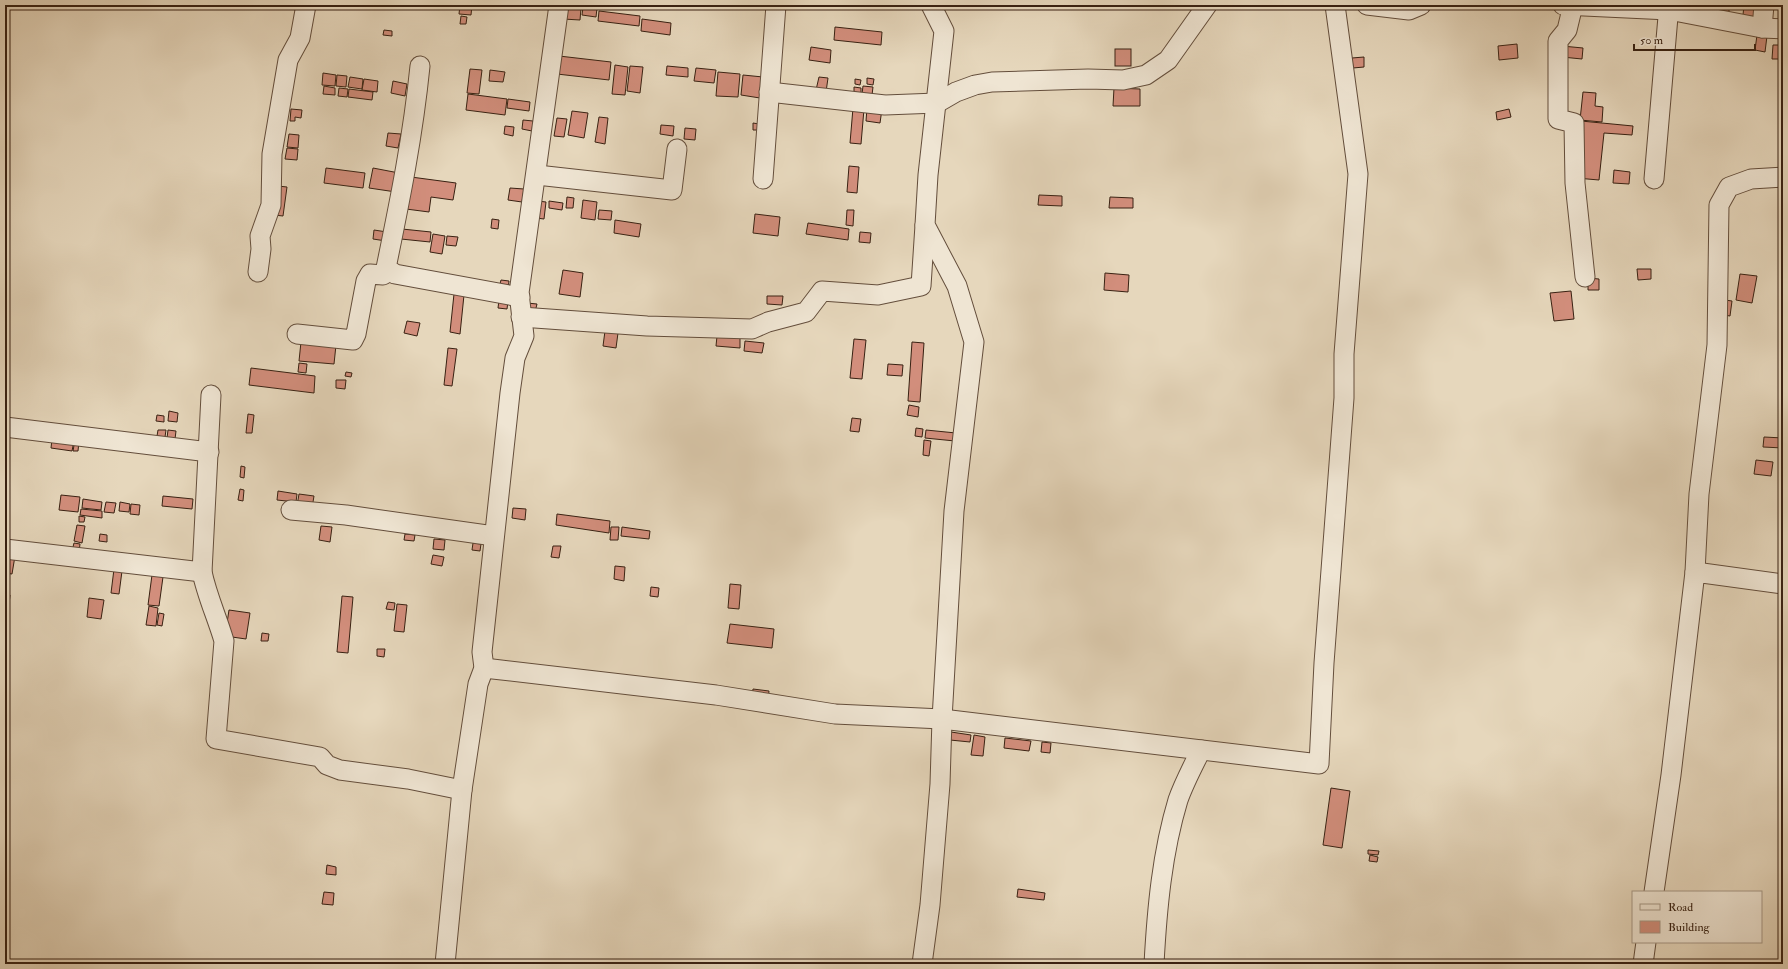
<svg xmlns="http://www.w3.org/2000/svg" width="1788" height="969" viewBox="0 0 1788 969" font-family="'IM FELL Double Pica',serif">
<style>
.building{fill:#d28e7c;stroke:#382112}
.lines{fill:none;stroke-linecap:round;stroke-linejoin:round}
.minor-casing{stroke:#644e3c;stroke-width:21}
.minor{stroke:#efe5d3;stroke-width:19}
</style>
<rect width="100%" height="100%" fill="#e6d7bc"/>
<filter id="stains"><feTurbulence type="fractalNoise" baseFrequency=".005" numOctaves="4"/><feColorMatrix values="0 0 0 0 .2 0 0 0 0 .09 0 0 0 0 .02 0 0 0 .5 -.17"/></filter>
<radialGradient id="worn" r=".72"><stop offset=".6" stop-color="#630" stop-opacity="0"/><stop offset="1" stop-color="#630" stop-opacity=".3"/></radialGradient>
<g class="building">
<polygon points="460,5 472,5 471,15 459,14"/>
<polygon points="1717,5 1730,5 1728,16 1716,14"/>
<polygon points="1744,5 1757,5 1756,17 1743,15"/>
<polygon points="565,6 581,8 580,20 563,19"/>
<polygon points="583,7 597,8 596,17 582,15"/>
<polygon points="599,11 640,16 639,26 598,21"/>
<polygon points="461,16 467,17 466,24 460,24"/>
<polygon points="642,19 671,23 670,35 641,31"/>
<polygon points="835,27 882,32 881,45 834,40"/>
<polygon points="384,30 392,31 392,36 383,35"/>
<polygon points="1757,35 1767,36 1765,52 1755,50"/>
<polygon points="1517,44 1518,58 1499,60 1498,46"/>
<polygon points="1773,45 1780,45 1779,59 1772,59"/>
<polygon points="1562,46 1583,48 1582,59 1562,57"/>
<polygon points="811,47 831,50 830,63 809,60"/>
<rect x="1115" y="49" width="16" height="17"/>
<polygon points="559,56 611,62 609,80 557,74"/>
<polygon points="1364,57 1364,67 1353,68 1352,58"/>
<polygon points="615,65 628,67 625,95 612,94"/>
<polygon points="630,66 643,67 640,93 627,91"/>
<polygon points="667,66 688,68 688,77 666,75"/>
<polygon points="696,68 716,70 714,83 694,81"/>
<polygon points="470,69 482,70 479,94 467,93"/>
<polygon points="490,70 505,72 503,82 489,81"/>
<polygon points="718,72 740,74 738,97 716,96"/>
<polygon points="323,73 336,75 335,86 322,85"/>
<polygon points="337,75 347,76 346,87 336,86"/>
<polygon points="743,75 763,77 760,98 741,95"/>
<polygon points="350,77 363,79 362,89 348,87"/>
<polygon points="819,77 828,78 826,92 816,90"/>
<polygon points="867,78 874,79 873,85 867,84"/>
<polygon points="364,79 378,81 377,92 362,90"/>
<polygon points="855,79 861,80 860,85 855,84"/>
<polygon points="393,81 407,84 405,96 391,93"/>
<polygon points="324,86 335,88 335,95 323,94"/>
<polygon points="863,86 873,87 872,95 862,94"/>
<polygon points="854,87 861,88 861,93 854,92"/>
<polygon points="339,88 348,89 347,97 338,96"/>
<polygon points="1114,88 1140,89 1140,106 1113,106"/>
<polygon points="349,89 373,92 372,100 348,97"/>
<polygon points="1583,92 1596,93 1595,106 1603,107 1602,122 1580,120"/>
<polygon points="468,94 507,99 505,115 466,110"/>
<polygon points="508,99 530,102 529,111 507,108"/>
<polygon points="853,108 864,109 861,144 850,143"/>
<polygon points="867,108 882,109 880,123 866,121"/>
<polygon points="291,109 302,110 301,118 295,117 295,121 290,121"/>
<polygon points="1509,109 1511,117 1497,120 1496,112"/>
<polygon points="572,111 588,113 584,138 568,135"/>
<polygon points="599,117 608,118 605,144 595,142"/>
<polygon points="557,118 567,119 564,137 554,136"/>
<polygon points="523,120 533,121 532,131 522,129"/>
<polygon points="1581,121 1633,126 1632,135 1604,133 1599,180 1576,178"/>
<polygon points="753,123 759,124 759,130 753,130"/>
<polygon points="661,125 674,126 673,136 660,134"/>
<polygon points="505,126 514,127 513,136 504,134"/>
<polygon points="685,128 696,129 695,140 684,139"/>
<polygon points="388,133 401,134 398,148 386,146"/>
<polygon points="289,134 299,135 298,148 287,147"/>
<polygon points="287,148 298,149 297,160 285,159"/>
<polygon points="849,166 859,167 857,193 847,192"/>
<polygon points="326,168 365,173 363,188 324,183"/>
<polygon points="373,168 399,173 396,192 369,188"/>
<polygon points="1614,170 1630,172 1629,184 1613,183"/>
<polygon points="411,177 456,183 453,200 431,197 429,212 406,209"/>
<polygon points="278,186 287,187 283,216 274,215"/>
<polygon points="510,188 524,189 522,202 508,200"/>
<polygon points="1039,195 1062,196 1062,206 1038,205"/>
<polygon points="567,197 574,198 573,208 566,208"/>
<polygon points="1110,197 1133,198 1133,208 1109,208"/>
<polygon points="583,200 597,202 595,220 581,218"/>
<polygon points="538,201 546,202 544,219 536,218"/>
<polygon points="549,201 563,203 562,210 549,208"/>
<polygon points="599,210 612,211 611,220 598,219"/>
<polygon points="847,210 854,210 853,226 846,225"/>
<polygon points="755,214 780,217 778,236 753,233"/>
<polygon points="492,219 499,220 498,229 491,228"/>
<polygon points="615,220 641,224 639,237 614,233"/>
<polygon points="808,223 849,229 848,240 806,234"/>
<polygon points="402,229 431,232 430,242 401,239"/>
<polygon points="374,230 387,232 386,241 373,239"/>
<polygon points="860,232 871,233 870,243 859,242"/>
<polygon points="433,234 445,236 442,254 430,252"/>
<polygon points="447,236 458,237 456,246 446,245"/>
<polygon points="1637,269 1651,269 1651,279 1638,280"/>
<polygon points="563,270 583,273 580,297 559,294"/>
<polygon points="1105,273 1129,275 1128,292 1104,290"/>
<polygon points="1740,274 1757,276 1752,303 1736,300"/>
<polygon points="1588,278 1599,279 1599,290 1588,290"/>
<polygon points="501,280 509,281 508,290 499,288"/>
<polygon points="1571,291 1574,319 1554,321 1550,293"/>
<polygon points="454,294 464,295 460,334 450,332"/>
<polygon points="767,296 783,296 782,305 767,304"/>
<polygon points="499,300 508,301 507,309 498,308"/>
<polygon points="1725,300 1732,301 1730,316 1724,315"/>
<polygon points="527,303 537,304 535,312 526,311"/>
<polygon points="407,321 420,323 417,336 404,333"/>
<polygon points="605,331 618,333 616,348 603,346"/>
<polygon points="717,336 740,338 740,348 716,346"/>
<polygon points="854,339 866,340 862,379 850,378"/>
<polygon points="745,341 764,343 762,353 744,351"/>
<polygon points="301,342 336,345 334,364 299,361"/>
<polygon points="912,342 924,343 920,402 908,401"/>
<polygon points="448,348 457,349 452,386 444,385"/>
<polygon points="299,363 307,364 306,373 298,372"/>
<polygon points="888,364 903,365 902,376 887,375"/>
<polygon points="251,368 315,376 314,393 249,385"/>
<polygon points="346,372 352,373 351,377 345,376"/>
<polygon points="5,375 8,375 6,392 5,392"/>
<polygon points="336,380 346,380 345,389 336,388"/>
<polygon points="909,405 919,407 918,417 907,415"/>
<polygon points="169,411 178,413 177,422 168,421"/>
<polygon points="248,414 254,415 252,433 246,433"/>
<polygon points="157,415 164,416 164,422 156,421"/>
<polygon points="852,418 861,419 859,432 850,431"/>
<polygon points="916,428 923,429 922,437 915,436"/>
<polygon points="158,430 166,430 165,437 157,436"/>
<polygon points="168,430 176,431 175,439 167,438"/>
<polygon points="926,430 956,433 955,441 925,438"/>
<polygon points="1764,437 1783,438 1783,448 1763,447"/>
<polygon points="52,439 74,441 72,451 51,448"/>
<polygon points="75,440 79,441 78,451 73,451"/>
<polygon points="924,440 931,441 929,456 923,455"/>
<polygon points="1756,460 1773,462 1771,476 1754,474"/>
<polygon points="241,466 245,467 244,478 240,477"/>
<polygon points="240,489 244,490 243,501 238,500"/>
<polygon points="278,491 297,494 296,502 277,500"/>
<polygon points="299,494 314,496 312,508 297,506"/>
<polygon points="61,495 80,497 78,512 59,510"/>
<polygon points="163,496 193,499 192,509 162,506"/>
<polygon points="83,499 102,502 101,510 82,508"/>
<polygon points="106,502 116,503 114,513 104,512"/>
<polygon points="120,502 130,504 129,512 119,511"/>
<polygon points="131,504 140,505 139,515 130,514"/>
<polygon points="513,508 526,509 525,520 512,518"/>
<polygon points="81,509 102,511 102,518 80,515"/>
<polygon points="557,514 610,521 609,533 556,525"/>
<polygon points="79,516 85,517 84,522 79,522"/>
<polygon points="77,525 85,526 82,543 74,541"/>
<polygon points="321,526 332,527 330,542 319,540"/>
<polygon points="611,527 619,527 618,540 610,540"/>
<polygon points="622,527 650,531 649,539 621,536"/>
<polygon points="100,534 107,535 107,542 99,541"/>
<polygon points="405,534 415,535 414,541 404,540"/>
<polygon points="434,539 445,540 444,550 433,549"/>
<polygon points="74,543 80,544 79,552 72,551"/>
<polygon points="473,543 481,544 480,551 472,550"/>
<polygon points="553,546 561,546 559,558 551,557"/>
<polygon points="7,555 15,556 12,574 5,573"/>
<polygon points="433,555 444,557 442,566 431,564"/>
<polygon points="615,566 625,567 624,581 614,579"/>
<polygon points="114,569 122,571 119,594 111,593"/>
<polygon points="152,575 163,577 159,606 148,605"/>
<polygon points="730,584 741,585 739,609 728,608"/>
<polygon points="651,587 659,588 658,597 650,596"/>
<polygon points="5,595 10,595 8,614 5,614"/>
<polygon points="342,596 353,597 348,653 337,652"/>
<polygon points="89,598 104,600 101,619 87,617"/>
<polygon points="388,602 395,603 394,610 386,609"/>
<polygon points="397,604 407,605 404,632 394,631"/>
<polygon points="149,606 158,608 156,626 146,625"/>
<polygon points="229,610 250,613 246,639 225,636"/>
<polygon points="159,613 164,614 162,626 157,625"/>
<polygon points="730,624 774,629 772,648 727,643"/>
<polygon points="262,633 269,634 268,641 261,641"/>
<polygon points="377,649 385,649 384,657 377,656"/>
<polygon points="753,689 769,691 768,700 752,698"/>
<polygon points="951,732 971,735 970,742 950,740"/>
<polygon points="974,735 985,737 983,756 971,755"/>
<polygon points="1005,738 1031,741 1029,751 1004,748"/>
<polygon points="1042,742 1051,743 1050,753 1041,752"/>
<polygon points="1331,788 1350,791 1342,848 1323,845"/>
<polygon points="1368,850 1379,851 1378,855 1368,854"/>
<polygon points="1370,855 1378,857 1377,862 1369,861"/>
<polygon points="327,865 336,867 336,875 326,874"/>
<polygon points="1018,889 1045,893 1044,900 1017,897"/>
<polygon points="324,892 334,893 333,905 322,904"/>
</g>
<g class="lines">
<g class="minor-casing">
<g id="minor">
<polyline points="1367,5 1409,10 1421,5"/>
<polyline points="1563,5 1669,10 1762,28 1783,29"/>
<polyline points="1573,5 1567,30 1558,41 1558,119 1574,123 1575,183 1585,277"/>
<polyline points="1762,28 1764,5"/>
<path d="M 420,66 C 413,136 400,200 386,268 L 395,274 L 520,297"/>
<polyline points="769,92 885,105 937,103 956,92 975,85 992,82 1088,79 1123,80 1146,75 1168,60 1207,5"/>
<polyline points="537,175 672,190 677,149"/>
<polyline points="763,179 776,5"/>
<polyline points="1654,179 1669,5"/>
<polyline points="258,272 261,249 260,236 271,205 272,154 288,60 300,38 306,5"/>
<polyline points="521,317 647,326 752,329 768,322 806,312 822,291 878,295 921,286 925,225"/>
<polyline points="297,334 353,340 356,334 366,281 370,274 383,275 390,271"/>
<path d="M 211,395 L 202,572 C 207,596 217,617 224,641 L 216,739 L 320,757 L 327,765 L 340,770 L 408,779 L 462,790"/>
<polyline points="5,427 209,452"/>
<polyline points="291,510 346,515 494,536"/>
<polyline points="5,549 202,572"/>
<polyline points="1695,572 1699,494 1717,345 1719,205 1729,187 1751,179 1783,177"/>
<polyline points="484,668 716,695 835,714 942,719 1319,764 1324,663 1344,398 1344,354 1358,174 1335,5"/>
<polyline points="1654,892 1671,775 1695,572 1783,584"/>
<polyline points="445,964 462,790 478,684 484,668 482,652 510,393 515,358 524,336 519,293 559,5"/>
<polyline points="922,964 930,905 940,784 942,719 954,511 974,342 957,286 925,225 928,175 944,31 931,5"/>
<path d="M 1154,964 C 1157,909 1162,853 1178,800 C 1184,783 1193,766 1201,750"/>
<polyline points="1643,964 1646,942"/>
</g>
</g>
<use href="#minor" class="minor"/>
</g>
<rect width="1788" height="969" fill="none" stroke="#e6d7bc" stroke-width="20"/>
<rect x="6" y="6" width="1776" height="957" fill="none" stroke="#382112" stroke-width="2"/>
<rect x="10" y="10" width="1768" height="949" fill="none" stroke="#382112"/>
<rect x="1632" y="891" width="130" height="52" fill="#efe5d3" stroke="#a69786"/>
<rect x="1640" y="904" width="20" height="6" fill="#efe5d3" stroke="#a69786"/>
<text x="1668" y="911" font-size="12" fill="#382112">Road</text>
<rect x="1640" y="921" width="20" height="12" fill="#d28e7c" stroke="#a69786"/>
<text x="1668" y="931" font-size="12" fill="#382112">Building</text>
<path d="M1634 44v6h121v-6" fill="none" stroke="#382112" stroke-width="2"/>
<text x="1640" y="44" font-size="12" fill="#382112" stroke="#efe5d3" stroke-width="3" paint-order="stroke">50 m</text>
<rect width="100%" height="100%" filter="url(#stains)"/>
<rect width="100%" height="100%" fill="url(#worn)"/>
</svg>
